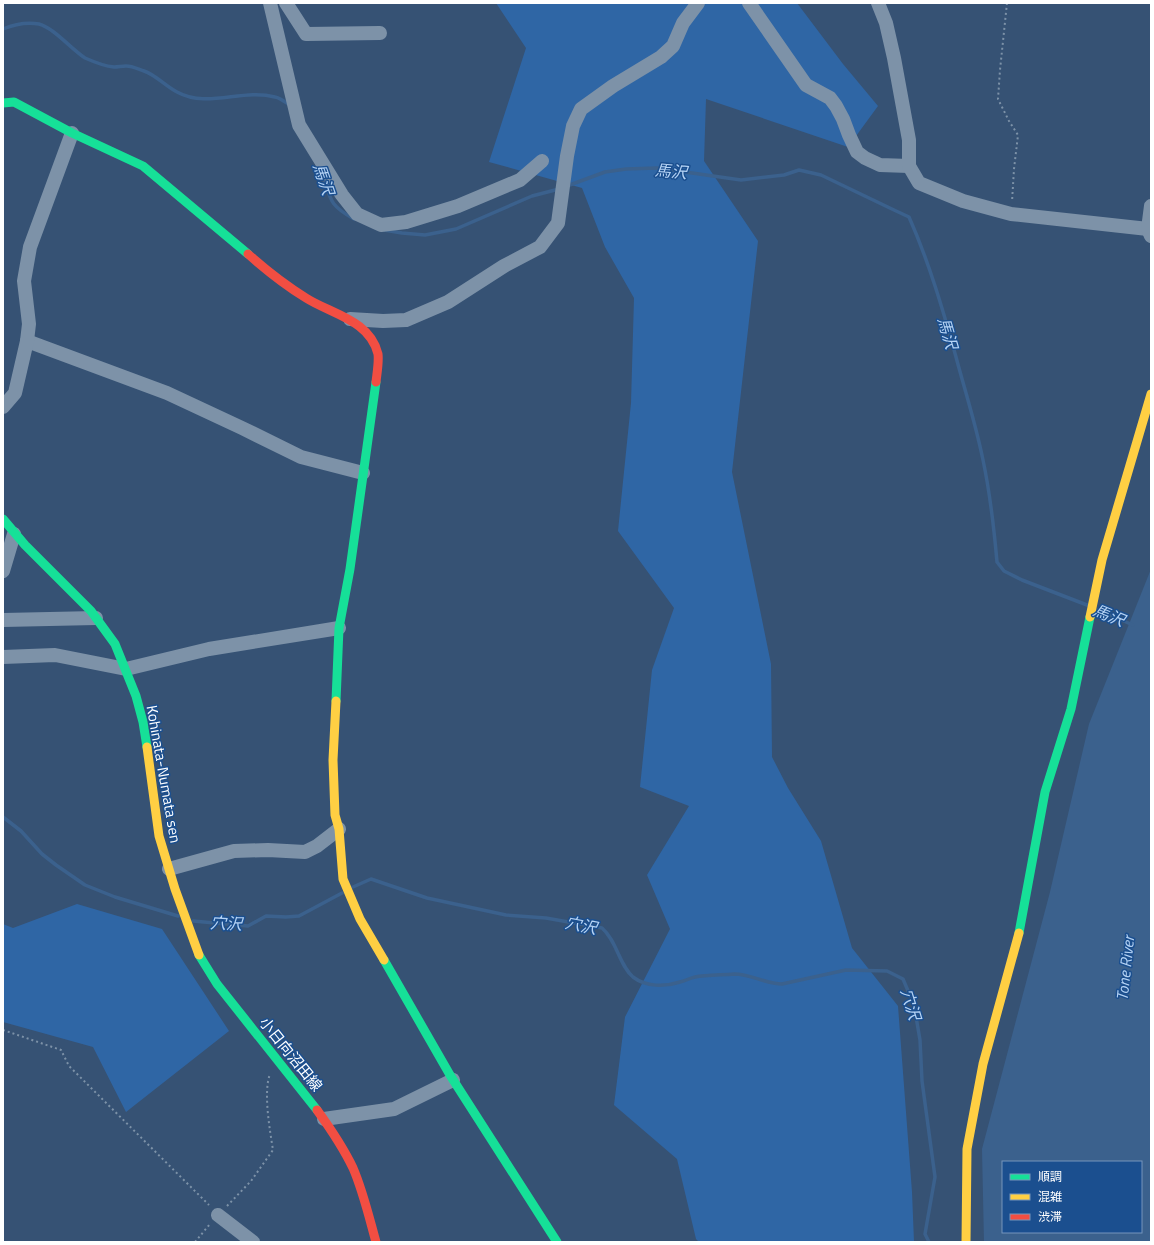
<svg xmlns="http://www.w3.org/2000/svg" width="1154" height="1245" viewBox="0 0 1154 1245" font-family="'Titillium Web','Noto Sans JP',sans-serif">
<style>
.green{fill:#2f66a5}
.water{fill:#3b618d;fill-rule:evenodd}
.lines{fill:none;stroke-linecap:round;stroke-linejoin:round}
.stream{stroke:#3b618d;stroke-width:3.5}
.path{stroke:#7d92a8;stroke-width:2;stroke-dasharray:2 3;stroke-linecap:butt}
.street{stroke:#7d92a8;stroke-width:14}
.fast{stroke:#16e098;stroke-width:9}
.slow{stroke:#ffcf43;stroke-width:9}
.jam{stroke:#f24e42;stroke-width:9}
.labels{text-anchor:middle;dominant-baseline:central;stroke-width:3;stroke-linejoin:round;paint-order:stroke}
.street-label{font-size:15px;fill:#fff;stroke:#1b4f8f}
.water-label{font-size:16px;font-style:italic;fill:#b5d3f5;stroke:#1b4f8f}
</style>
<rect width="100%" height="100%" fill="#365274"/>
<g class="green">
<polygon points="496,3 797,3 843,64 878,106 848,147 706,99 704,161 758,241 732,472 771,664 772,757 788,788 821,841 852,948 898,1006 912,1192 914,1242 699,1242 696,1239 677,1159 614,1105 625,1017 670,929 647,875 689,806 640,787 652,670 674,608 618,531 631,403 634,298 605,247 582,188 489,162 526,48"/>
<polygon points="77,904 162,929 229,1031 126,1112 93,1047 3,1022 3,924 13,928"/>
</g>
<path class="water" d="M 1151,569 L 1151,1242 L 984,1242 L 982,1149 L 1050,892 L 1089,724 ZM 1003,1162 L 1141,1162 L 1141,1232 L 1003,1232 Z"/>
<g class="lines">
<g class="stream">
<path d="M 3,29 C 15,24 26,22 39,24 C 54,28 71,49 85,58 C 94,62 104,66 114,67 C 118,67 122,66 126,66 C 132,66 138,69 144,71 C 156,75 165,86 177,92 C 208,109 242,88 275,97 C 281,98 286,103 291,106"/>
<path d="M 322,174 C 331,200 329,205 354,219"/>
<path d="M 567,186 L 605,172 L 626,169 L 657,168 L 741,180 L 784,175 L 799,170 L 821,175 L 894,210 L 909,217 C 929,262 943,310 956,357 C 965,391 976,425 983,460 C 990,493 994,528 997,562 L 1004,571 L 1022,580 L 1087,605"/>
<polyline points="384,230 402,233 425,235 456,229 532,196 559,189"/>
<polyline points="1098,610 1133,625"/>
<polyline points="3,817 21,831 42,854 56,865 85,885 115,897 178,916"/>
<path d="M 353,887 L 371,879 L 427,898 L 506,915 L 546,918 L 602,928 C 617,941 619,965 633,977 C 646,987 665,987 680,982 C 685,981 690,978 695,977 C 706,975 723,975 734,974 C 751,974 766,984 782,984 L 846,970 L 887,971 L 903,979 L 914,1005 L 920,1040 L 922,1081 L 935,1177 L 925,1234 L 929,1242"/>
<polyline points="193,921 248,926 266,916 286,917 299,916 342,893"/>
</g>
<g class="path">
<polyline points="1007,3 1000,70 998,99 1009,121 1018,135 1014,169 1012,202"/>
<polyline points="3,1030 61,1050 69,1066 209,1205"/>
<path d="M 227,1206 L 251,1181 L 273,1150 C 270,1131 263,1092 270,1074"/>
<polyline points="195,1242 210,1224"/>
</g>
<g class="street">
<polyline points="270,3 299,125 342,195 357,214 381,225 406,222 458,206 520,180 542,161"/>
<polyline points="286,3 306,34 380,33"/>
<polyline points="749,3 806,85 830,98 836,106 843,119 849,135 857,152 865,158 880,165 909,166"/>
<polyline points="878,3 886,23 894,58 909,140 909,166 919,183 963,201 1011,214 1148,229"/>
<polyline points="1151,206 1148,229 1151,236"/>
<polyline points="350,319 383,321 406,320 448,302 504,266 540,247 558,223 567,156 573,126 581,109 613,86 661,57 673,46 683,23 698,3"/>
<polyline points="27,341 167,393 242,428 301,457 363,473"/>
<polyline points="3,407 15,393 27,341 29,324 24,281 30,247 72,133"/>
<polyline points="3,571 14,534"/>
<polyline points="3,620 96,618"/>
<polyline points="3,657 55,655 126,669 209,649 339,628"/>
<polyline points="169,869 234,851 268,850 305,852 317,846 339,829"/>
<polyline points="324,1119 394,1109 453,1080"/>
<polyline points="218,1215 253,1242"/>
</g>
<g class="fast">
<polyline points="3,103 14,102 72,133 143,166 248,254"/>
<polyline points="3,519 25,545 91,611 115,644 136,696 143,722 147,747"/>
<polyline points="336,701 339,628 350,569 376,382"/>
<polyline points="1019,933 1045,792 1071,709 1090,617"/>
<polyline points="199,955 217,984 317,1110"/>
<polyline points="384,960 450,1075 557,1242"/>
</g>
<g class="slow">
<polyline points="1090,617 1102,560 1151,394"/>
<polyline points="336,701 333,760 335,815 339,829 343,879 360,919 384,960"/>
<polyline points="147,747 159,836 175,889 199,955"/>
<polyline points="966,1242 967,1149 983,1064 1019,933"/>
</g>
<g class="jam">
<path d="M 248,254 C 266,270 285,285 306,298 C 331,314 370,320 378,354 C 379,362 377,373 376,382"/>
<path d="M 317,1110 C 330,1128 343,1147 353,1168 C 363,1191 369,1217 376,1242"/>
</g>
</g>
<g class="labels">
<g class="street-label">
<text transform="translate(164 774) rotate(80)">Kohinata-Numata sen</text>
<text transform="translate(291 1054) rotate(51)">小日向沼田線</text>
</g>
<g class="water-label">
<text transform="translate(671 171) rotate(5)">馬沢</text>
<text transform="translate(324 179) rotate(71)">馬沢</text>
<text transform="translate(948 333) rotate(74)">馬沢</text>
<text transform="translate(1109 615) rotate(22)">馬沢</text>
<text transform="translate(226 923) rotate(3)">穴沢</text>
<text transform="translate(581 925) rotate(11)">穴沢</text>
<text transform="translate(1125 968) rotate(-84)">Tone River</text>
<text transform="translate(911 1004) rotate(73)">穴沢</text>
</g>
</g>
<rect width="1154" height="1245" fill="none" stroke="#ffffff" stroke-width="8"/>
<rect x="1002" y="1161" width="140" height="72" fill="#1b4f8f" stroke="#7695bc"/>
<rect x="1010" y="1174" width="20" height="6" fill="#16e098" stroke="#7695bc"/>
<text x="1038" y="1181" font-size="12" fill="#ffffff">順調</text>
<rect x="1010" y="1194" width="20" height="6" fill="#ffcf43" stroke="#7695bc"/>
<text x="1038" y="1201" font-size="12" fill="#ffffff">混雑</text>
<rect x="1010" y="1214" width="20" height="6" fill="#f24e42" stroke="#7695bc"/>
<text x="1038" y="1221" font-size="12" fill="#ffffff">渋滞</text>
</svg>
